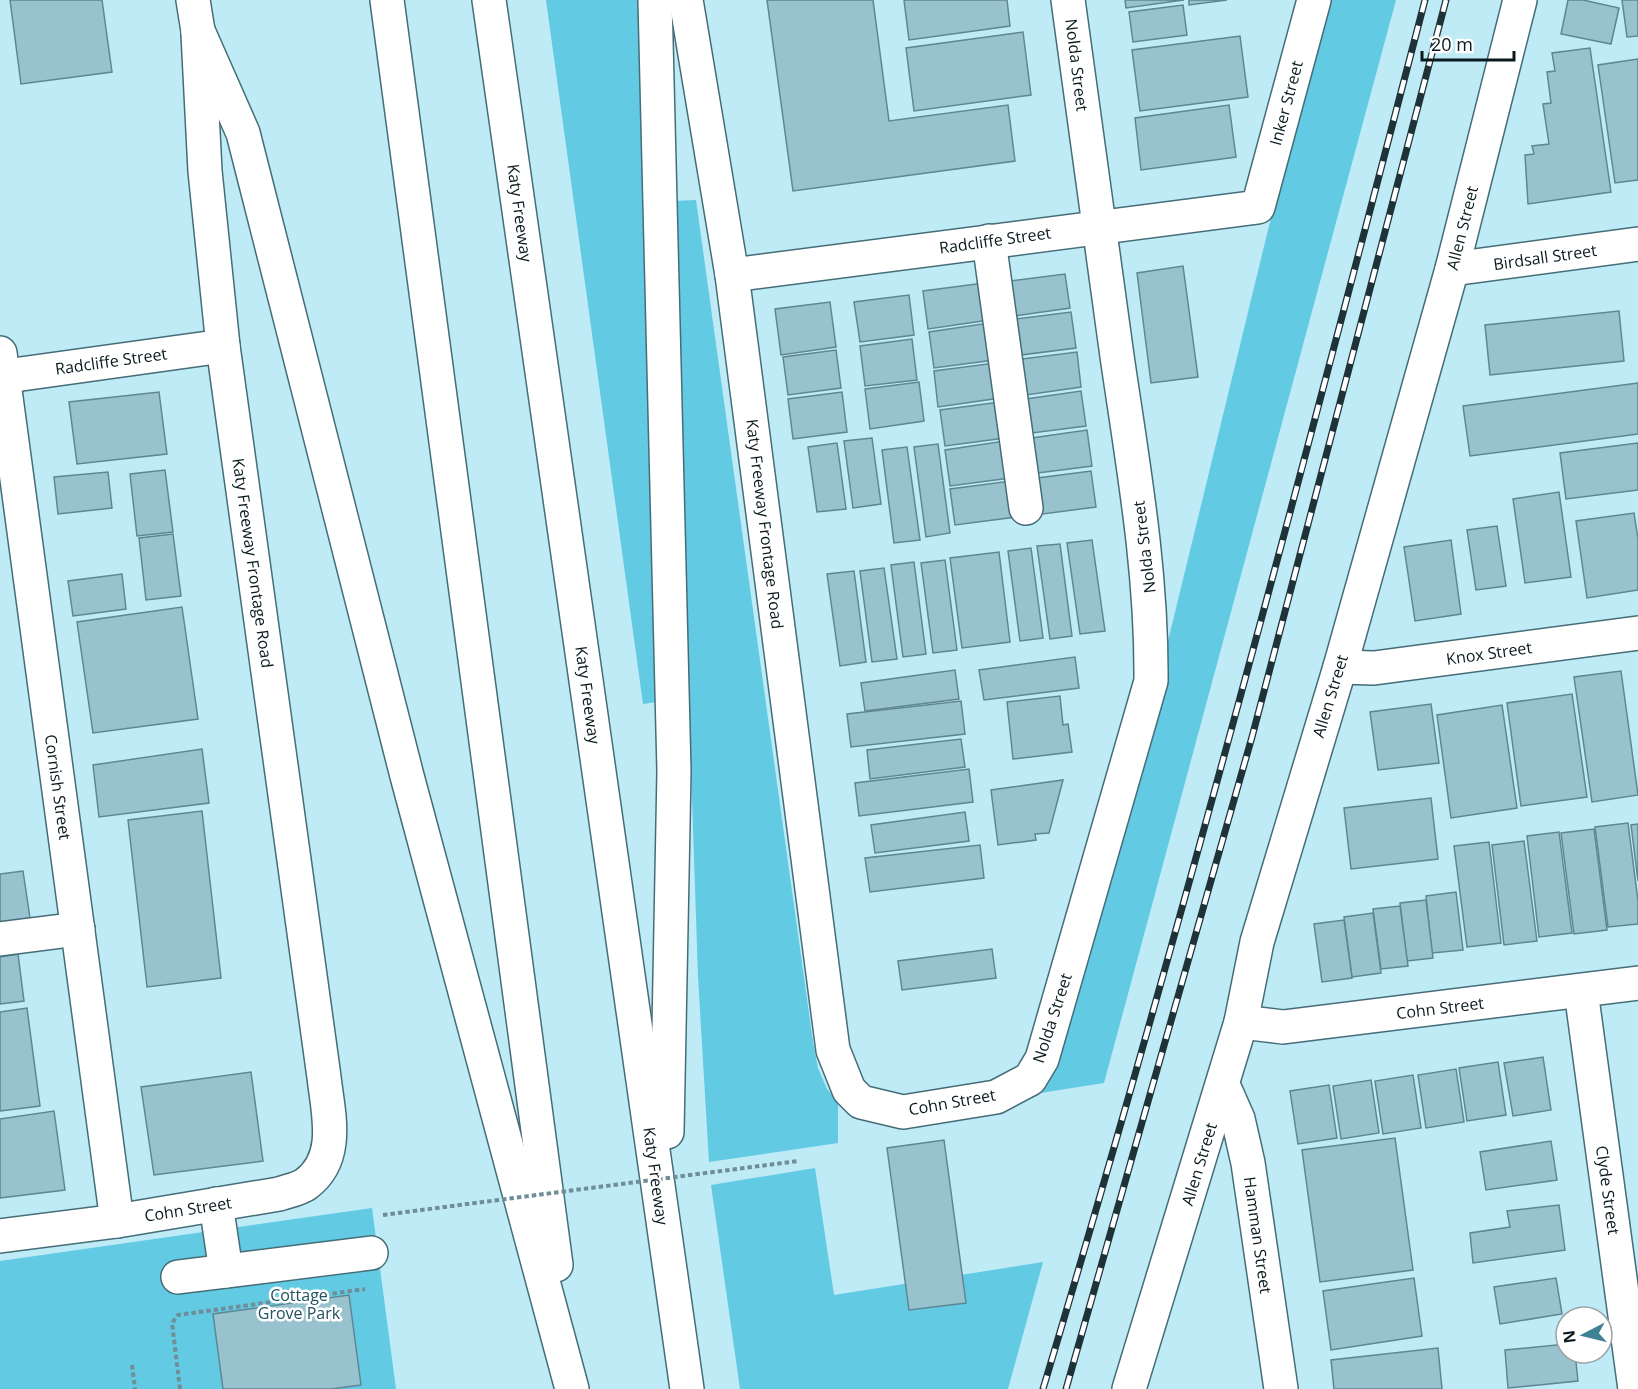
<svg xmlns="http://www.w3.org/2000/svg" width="1638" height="1389" viewBox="0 0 1638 1389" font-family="'Open Sans',sans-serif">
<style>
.green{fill:#62cae3}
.building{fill:#98c3ce;stroke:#5e8792;stroke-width:1.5}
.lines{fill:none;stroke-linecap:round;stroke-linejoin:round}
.minor-casing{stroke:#456d78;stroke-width:36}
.major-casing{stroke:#456d78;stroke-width:36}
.highway-casing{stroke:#456d78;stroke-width:36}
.path{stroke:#6f8e97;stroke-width:4;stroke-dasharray:4.5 3;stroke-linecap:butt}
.minor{stroke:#fff;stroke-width:33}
.major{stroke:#fff;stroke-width:33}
.highway{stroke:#fff;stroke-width:33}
.rail-casing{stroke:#1f3238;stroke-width:7}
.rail{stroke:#fff;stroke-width:4.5;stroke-dasharray:14;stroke-linecap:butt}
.path-bridge{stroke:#6f8e97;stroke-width:4;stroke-dasharray:4.5 3;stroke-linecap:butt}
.labels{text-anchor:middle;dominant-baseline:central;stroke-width:5;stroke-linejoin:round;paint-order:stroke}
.street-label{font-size:16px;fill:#0a1a1f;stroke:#fff}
.park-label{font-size:16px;fill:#21525e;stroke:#fff}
</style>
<rect width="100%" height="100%" fill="#bfebf7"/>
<g class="green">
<polygon points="546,0 637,0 644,116 664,701 643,704"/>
<polygon points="1329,0 1396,0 1104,1083 1034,1094 1160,674 1268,230"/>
<polygon points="696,200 813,1042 818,1068 827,1089 838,1102 838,1143 709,1162 698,977 672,201"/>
<polygon points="815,1168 834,1295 1043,1262 1008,1389 740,1389 711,1185"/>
<polygon points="372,1208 396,1389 0,1389 0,1261"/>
</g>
<g class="building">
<polygon points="10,0 102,0 112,72 21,84"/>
<polygon points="767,0 873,0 889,121 1008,105 1015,161 793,191"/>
<polygon points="904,0 1007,0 1010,26 909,40"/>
<polygon points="1125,0 1184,0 1126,8"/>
<polygon points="1189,0 1227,0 1189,5"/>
<polygon points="1568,0 1583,0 1619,8 1611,44 1561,34"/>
<polygon points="1622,0 1638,0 1638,36 1627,37"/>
<polygon points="1183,5 1187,35 1133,42 1129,12"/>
<polygon points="1023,32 1031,95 914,111 906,48"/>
<polygon points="1240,36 1248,97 1140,111 1132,50"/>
<polygon points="1590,48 1611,192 1528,204 1525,155 1534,154 1532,146 1549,144 1543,104 1551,103 1547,72 1555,71 1552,53"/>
<polygon points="1638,59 1638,180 1615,183 1598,65"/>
<polygon points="1229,105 1236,157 1141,170 1135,118"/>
<polygon points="1183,266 1198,377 1151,383 1137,273"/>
<polygon points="1065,274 1070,308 1008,317 1003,282"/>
<polygon points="984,283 989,320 928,329 923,291"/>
<polygon points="909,295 914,335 860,342 854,302"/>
<polygon points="830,302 836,347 781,355 775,309"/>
<polygon points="1619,311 1624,361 1490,375 1485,325"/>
<polygon points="1071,312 1076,348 1013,356 1008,320"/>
<polygon points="989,323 994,360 934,368 929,332"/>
<polygon points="912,339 917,380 865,386 860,346"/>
<polygon points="836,350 841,388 788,395 783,357"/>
<polygon points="1077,352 1081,387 1019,396 1014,360"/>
<polygon points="995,363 1000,398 938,407 934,371"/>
<polygon points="919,382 924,421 870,429 865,389"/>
<polygon points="1638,383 1638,434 1470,456 1463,406"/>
<polygon points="1081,391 1086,426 1024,434 1019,400"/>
<polygon points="159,392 167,454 77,464 69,402"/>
<polygon points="842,392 847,432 793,439 788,399"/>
<polygon points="1000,402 1005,438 945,446 940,410"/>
<polygon points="1087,430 1092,466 1030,474 1025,439"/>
<polygon points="872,438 881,504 853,508 844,441"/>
<polygon points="1005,441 1010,478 950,486 945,450"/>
<polygon points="837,443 846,509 817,512 808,447"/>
<polygon points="1638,443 1638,490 1566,499 1560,453"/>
<polygon points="938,444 950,533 926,537 914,447"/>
<polygon points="907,447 920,540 894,543 882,450"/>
<polygon points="165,470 173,532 137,536 130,474"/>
<polygon points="1091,471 1096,507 1035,515 1030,479"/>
<polygon points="108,472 112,508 58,514 54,477"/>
<polygon points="1011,481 1016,517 955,525 950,489"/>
<polygon points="1559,492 1571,577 1525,583 1513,499"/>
<polygon points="1634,513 1638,539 1638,590 1587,598 1576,521"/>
<polygon points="1497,526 1506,586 1476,590 1467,530"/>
<polygon points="173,534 181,596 146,600 139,538"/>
<polygon points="1092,540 1105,631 1080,634 1067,543"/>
<polygon points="1451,540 1461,614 1415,621 1404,547"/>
<polygon points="1060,544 1072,636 1050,639 1037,546"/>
<polygon points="1031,548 1043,638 1020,641 1008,551"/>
<polygon points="999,552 1010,642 962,648 950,558"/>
<polygon points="945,560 957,650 933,653 921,563"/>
<polygon points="914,562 926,654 903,657 891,565"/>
<polygon points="884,568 897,659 872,662 860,571"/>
<polygon points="854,571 866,662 840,666 827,574"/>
<polygon points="122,574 126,609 73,616 68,581"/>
<polygon points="182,607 198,719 93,733 77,622"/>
<polygon points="1075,657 1079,688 984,700 979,670"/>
<polygon points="955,670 959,699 865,711 861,683"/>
<polygon points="1621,671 1638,795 1592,802 1574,677"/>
<polygon points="1572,694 1587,797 1521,806 1507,703"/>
<polygon points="1060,696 1063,725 1068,724 1072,752 1013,759 1007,702"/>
<polygon points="961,701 965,734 851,747 847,714"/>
<polygon points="1431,704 1439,763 1378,770 1370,712"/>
<polygon points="1502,705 1517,808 1451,818 1437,715"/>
<polygon points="961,739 965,767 870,779 867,750"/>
<polygon points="202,749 209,803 99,817 93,765"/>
<polygon points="969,769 973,802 859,816 855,783"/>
<polygon points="1063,780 1049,833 1035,834 1036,840 998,845 991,790"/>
<polygon points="1431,798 1438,859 1351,869 1344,808"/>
<polygon points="202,811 221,978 147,987 128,820"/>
<polygon points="965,812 969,841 875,853 871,825"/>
<polygon points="1628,823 1638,901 1638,924 1608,927 1595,827"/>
<polygon points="1638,824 1638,881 1631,825"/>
<polygon points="1594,829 1607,930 1574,934 1561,833"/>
<polygon points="1559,832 1572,933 1539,937 1527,836"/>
<polygon points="1524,841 1537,941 1504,945 1492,845"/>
<polygon points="1489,842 1501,943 1467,947 1454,846"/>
<polygon points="980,845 984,878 870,892 865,858"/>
<polygon points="23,871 30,918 0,922 0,874"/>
<polygon points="1456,892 1463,950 1432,953 1426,896"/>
<polygon points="1426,900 1433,958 1407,961 1400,903"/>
<polygon points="1400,906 1408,966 1381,969 1373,909"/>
<polygon points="1373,913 1381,973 1352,977 1344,917"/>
<polygon points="1344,920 1352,978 1322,982 1314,924"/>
<polygon points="992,949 996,978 902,990 898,961"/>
<polygon points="18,954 24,1001 0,1004 0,957"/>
<polygon points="27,1008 40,1106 0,1111 0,1012"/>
<polygon points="1543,1057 1551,1110 1513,1116 1504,1063"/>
<polygon points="1498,1062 1506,1115 1467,1121 1459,1068"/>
<polygon points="1456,1069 1464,1122 1426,1128 1418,1075"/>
<polygon points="251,1072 263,1161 154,1175 141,1087"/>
<polygon points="1413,1075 1421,1128 1383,1134 1375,1081"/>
<polygon points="1371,1080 1379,1133 1341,1139 1333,1086"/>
<polygon points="1329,1085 1337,1138 1298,1144 1290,1091"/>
<polygon points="54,1111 65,1190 0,1198 0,1119"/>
<polygon points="1395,1138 1413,1270 1320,1282 1302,1150"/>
<polygon points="944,1140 966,1303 909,1310 887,1148"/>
<polygon points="1551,1141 1557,1180 1486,1190 1480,1152"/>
<polygon points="1559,1205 1565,1250 1473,1263 1470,1233 1510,1227 1507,1211"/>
<polygon points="1414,1278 1422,1336 1331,1350 1323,1291"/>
<polygon points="1556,1278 1562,1314 1500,1324 1494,1287"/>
<polygon points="349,1295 361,1385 331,1389 223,1389 213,1314"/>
<polygon points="1566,1344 1566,1353 1575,1353 1578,1381 1508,1388 1505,1350"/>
<polygon points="1438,1348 1442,1389 1334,1389 1331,1360"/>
</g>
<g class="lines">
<g class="minor-casing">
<g id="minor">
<path d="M 686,0 L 732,275 L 833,1050 L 849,1090 L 861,1102 L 903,1112 L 996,1097 L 1030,1079 L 1042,1059 L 1151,681 C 1152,570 1133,466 1117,356 C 1100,238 1084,119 1068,0"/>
<polyline points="989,241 1026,508"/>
<polyline points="1452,269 1638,244"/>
<polyline points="732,275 1258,207 1314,0"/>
<polyline points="0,353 117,1221"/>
<polyline points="0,377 223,346"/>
<polyline points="1340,667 1374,668 1638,633"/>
<polyline points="0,939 78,929"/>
<polyline points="1581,991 1635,1389"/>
<polyline points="1241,1022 1283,1027 1638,983"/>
<polyline points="1223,1085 1238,1119 1248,1163 1281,1389"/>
<polyline points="216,1204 226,1271"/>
<path d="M 0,1236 L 117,1221 L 279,1194 C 288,1191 299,1189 306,1184 C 341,1158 328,1113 324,1077 L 223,346 L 205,171 L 198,34"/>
<polyline points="178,1277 371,1253"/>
<polyline points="1129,1389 1241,1022 1257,942 1340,667 1452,269 1520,0"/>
</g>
</g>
<g class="major-casing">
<polyline id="major" points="193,0 198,31"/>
</g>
<g class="highway-casing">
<g id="highway">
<polyline points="387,0 556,1265"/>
<polyline points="489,0 687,1389"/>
<polyline points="655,0 674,771 667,1132"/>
<polyline points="198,31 243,133 407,776 572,1389"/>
</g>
</g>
<g class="path">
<polyline points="132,1365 135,1389"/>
<polyline points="180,1389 172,1323 178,1315 365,1289"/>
</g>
<use href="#minor" class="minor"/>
<use href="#major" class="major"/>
<use href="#highway" class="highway"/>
<g class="rail-casing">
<g id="rail">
<path d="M 1043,1389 C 1181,929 1304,465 1425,0"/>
<polyline points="1066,1389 1252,737 1446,0"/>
</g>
</g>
<use href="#rail" class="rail"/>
<polyline class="path-bridge" points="383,1215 798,1161"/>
</g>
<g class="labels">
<g class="street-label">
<text transform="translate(1077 65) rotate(83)">Nolda Street</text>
<text transform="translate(1286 103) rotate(-75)">Inker Street</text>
<text transform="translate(520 213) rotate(82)">Katy Freeway</text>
<text transform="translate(1462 228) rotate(-76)">Allen Street</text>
<text transform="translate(995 240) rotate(-8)">Radcliffe Street</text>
<text transform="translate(1545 257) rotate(-8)">Birdsall Street</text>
<text transform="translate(111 361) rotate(-8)">Radcliffe Street</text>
<text transform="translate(765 524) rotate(83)">Katy Freeway Frontage Road</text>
<text transform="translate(1144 547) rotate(-97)">Nolda Street</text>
<text transform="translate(253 563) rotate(82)">Katy Freeway Frontage Road</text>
<text transform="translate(1489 653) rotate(-8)">Knox Street</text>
<text transform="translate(588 695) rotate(82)">Katy Freeway</text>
<text transform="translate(1330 696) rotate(-73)">Allen Street</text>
<text transform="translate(58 787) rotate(82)">Cornish Street</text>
<text transform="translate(1440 1008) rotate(-7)">Cohn Street</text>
<text transform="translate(1052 1018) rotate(-72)">Nolda Street</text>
<text transform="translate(952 1102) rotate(-10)">Cohn Street</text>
<text transform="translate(1199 1164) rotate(-73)">Allen Street</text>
<text transform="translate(656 1176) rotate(82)">Katy Freeway</text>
<text transform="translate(1608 1190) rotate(82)">Clyde Street</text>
<text transform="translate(188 1209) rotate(-9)">Cohn Street</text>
<text transform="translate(1258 1235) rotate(82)">Hamman Street</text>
</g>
<g class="park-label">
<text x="299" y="1295">Cottage<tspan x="299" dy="18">Grove Park</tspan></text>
</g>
</g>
<g transform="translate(1584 1335) rotate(263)"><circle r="28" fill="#ffffff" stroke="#9da3a5" stroke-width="1.5"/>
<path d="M0-4.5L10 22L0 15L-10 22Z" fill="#3f8293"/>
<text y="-9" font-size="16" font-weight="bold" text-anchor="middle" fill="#0a1a1f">N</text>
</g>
<path d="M1422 51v9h92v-9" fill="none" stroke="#0a1a1f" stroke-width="3"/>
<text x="1431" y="51" font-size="18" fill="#0a1a1f" stroke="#ffffff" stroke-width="4.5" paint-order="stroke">20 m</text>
</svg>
